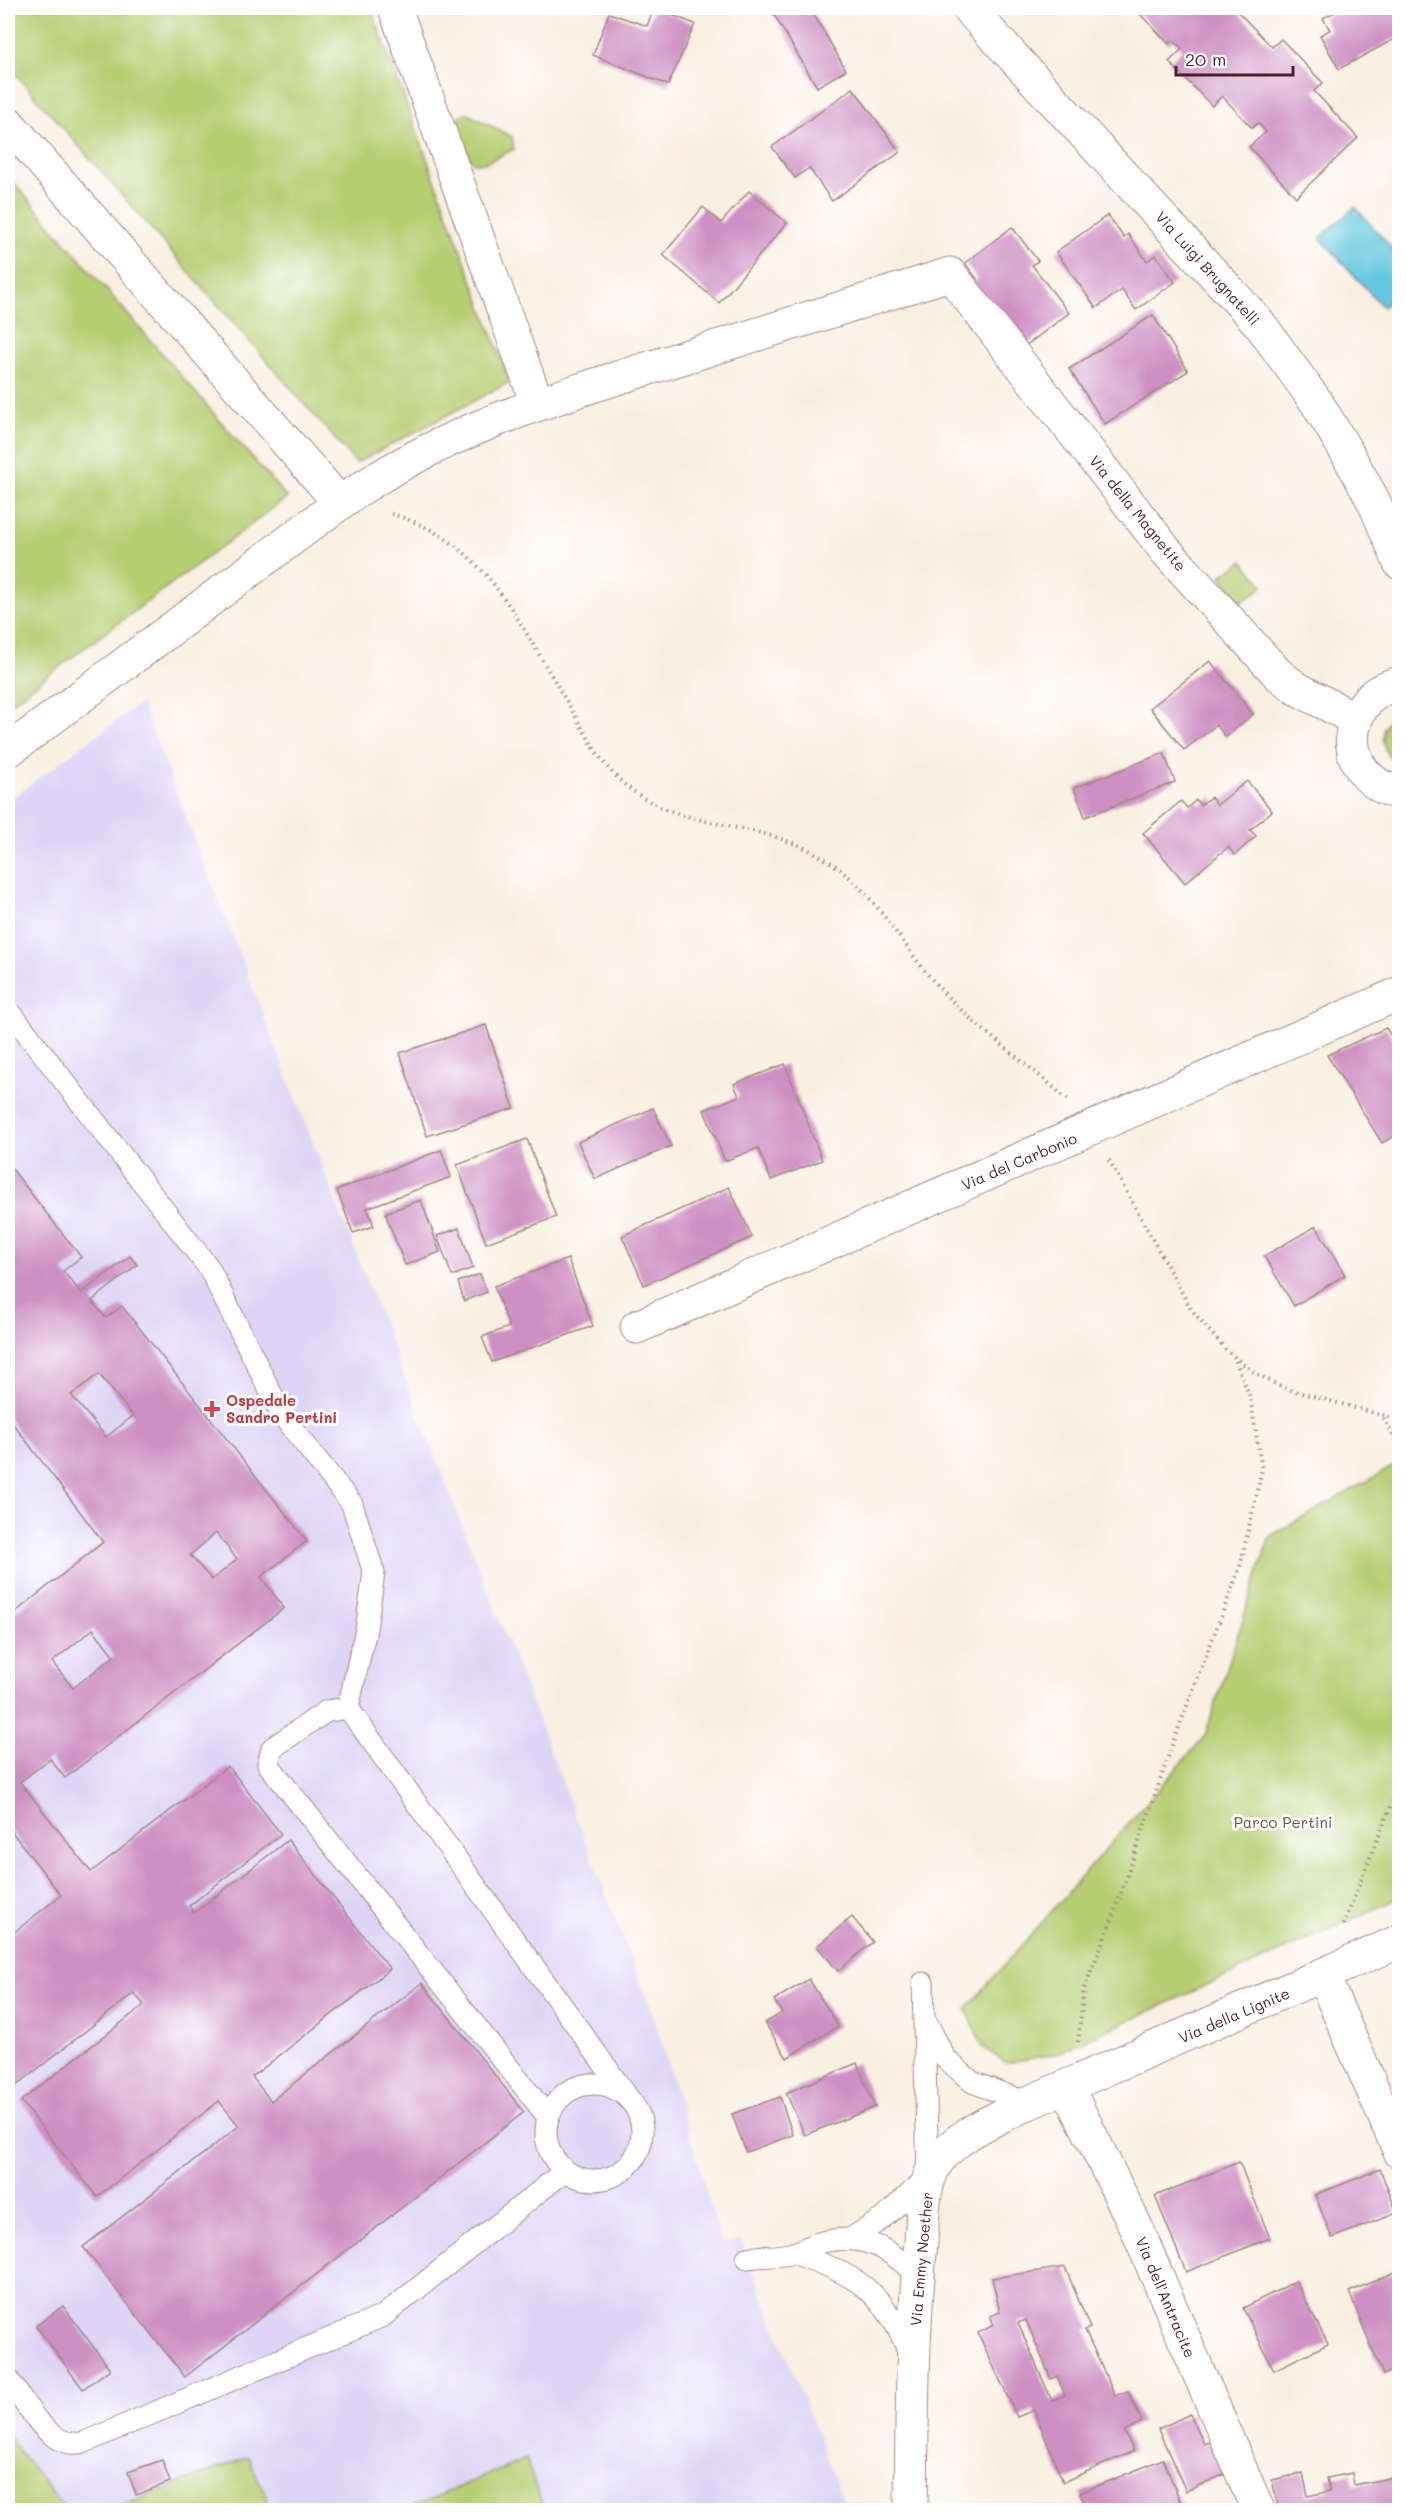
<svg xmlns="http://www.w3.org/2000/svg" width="1407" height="2518" viewBox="0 0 1407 2518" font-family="Mali,sans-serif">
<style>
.built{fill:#ddd5f6}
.green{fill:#b6ce72;stroke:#80764e;stroke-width:1.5}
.water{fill:#62c7df;stroke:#567385;stroke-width:1.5}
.building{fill:#ce8fc3;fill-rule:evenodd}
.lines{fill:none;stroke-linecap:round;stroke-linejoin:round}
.service-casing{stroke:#a28786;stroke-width:23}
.minor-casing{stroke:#a28786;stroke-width:35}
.path{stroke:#a28786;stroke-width:4;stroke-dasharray:1.5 4.5;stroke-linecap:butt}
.service{stroke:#fff;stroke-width:21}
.minor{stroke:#fff;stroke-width:33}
.health-dot{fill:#e0444e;stroke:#fff;stroke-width:2}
.labels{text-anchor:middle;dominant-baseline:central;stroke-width:6;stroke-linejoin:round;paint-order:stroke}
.street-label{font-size:15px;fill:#4a1f2b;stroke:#fff}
.health-label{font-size:15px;font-weight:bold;fill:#be3a42;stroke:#fff;text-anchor:start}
.park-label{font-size:15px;fill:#6a5440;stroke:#fff}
</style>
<rect width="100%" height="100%" fill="#fff"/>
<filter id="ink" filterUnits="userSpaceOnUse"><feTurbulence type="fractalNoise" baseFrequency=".0167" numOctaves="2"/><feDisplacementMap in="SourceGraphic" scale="12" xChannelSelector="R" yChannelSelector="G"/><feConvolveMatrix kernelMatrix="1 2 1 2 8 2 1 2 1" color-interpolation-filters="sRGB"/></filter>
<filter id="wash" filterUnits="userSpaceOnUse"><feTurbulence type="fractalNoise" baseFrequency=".008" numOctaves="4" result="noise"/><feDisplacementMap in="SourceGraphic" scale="24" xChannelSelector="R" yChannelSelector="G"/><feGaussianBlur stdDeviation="1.35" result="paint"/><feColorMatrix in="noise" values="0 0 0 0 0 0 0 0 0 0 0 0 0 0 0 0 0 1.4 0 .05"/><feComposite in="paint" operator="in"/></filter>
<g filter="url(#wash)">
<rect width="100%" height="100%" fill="#f9efe1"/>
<polygon class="built" points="141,702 654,2017 722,2243 741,2240 847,2510 8,2510 8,801"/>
<g class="green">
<polygon points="8,8 371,8 510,382 356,463 8,65"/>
<path d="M 466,113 L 512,137 L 514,149 L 485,163 L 474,163 C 465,154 456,129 459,117 Z"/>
<polygon points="8,176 287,498 8,705"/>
<polygon points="1243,561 1264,586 1241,602 1221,576"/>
<path d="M 1399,714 L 1400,714 L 1399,764 C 1378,753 1376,723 1399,714 Z"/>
<polygon points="1399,1463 1399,1898 1055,2054 1006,2063 983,2047 966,2009 1205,1736 1270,1536"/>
<polygon points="8,2437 66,2510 8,2510"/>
<polygon points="248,2457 272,2510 111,2510"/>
<polygon points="526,2459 544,2510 405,2510"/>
</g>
<polygon class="water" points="1355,207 1399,256 1399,293 1383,307 1320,238"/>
<g id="blocks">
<g class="building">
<polygon points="654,8 695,24 668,85 593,55 609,13 647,26"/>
<polygon points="770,8 810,8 846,70 817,87"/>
<polygon points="1141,8 1234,8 1272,47 1281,39 1323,83 1314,91 1358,138 1296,197 1249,147 1266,132 1258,123 1252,128 1222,96 1212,106 1169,62 1182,49 1173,40 1169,44 1137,11"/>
<polygon points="1343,8 1400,8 1400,36 1339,69 1320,35 1330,30 1323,18"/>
<polygon points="853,88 900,152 832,201 809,168 795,178 772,147"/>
<polygon points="749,191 787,223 719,303 663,255 703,207 721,223"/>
<polygon points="1108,215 1124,238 1128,234 1147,261 1156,255 1175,282 1136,310 1122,290 1096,308 1056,252"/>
<polygon points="1012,227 1038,261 1032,265 1069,313 1020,350 969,284 977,279 965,263"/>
<polygon points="1153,315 1188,371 1105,424 1069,369"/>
<polygon points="1210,661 1253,714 1226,737 1216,725 1184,750 1150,708"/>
<polygon points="1164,753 1175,782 1085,817 1074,788"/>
<polygon points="1247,781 1272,811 1250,830 1256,836 1235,855 1228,847 1185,883 1143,833 1181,801 1187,808 1196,800 1200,805 1211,797 1217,805"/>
<polygon points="486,1025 514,1108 427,1136 400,1053"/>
<polygon points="1386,1028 1400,1050 1400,1133 1382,1143 1327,1055"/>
<polygon points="785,1064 822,1160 771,1180 758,1148 725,1161 704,1110 739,1096 734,1084"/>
<polygon points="653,1108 671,1146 595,1179 578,1142"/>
<polygon points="527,1139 556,1217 486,1243 457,1165"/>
<polygon points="441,1150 451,1177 367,1208 374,1226 353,1233 337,1190"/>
<path d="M 8,1164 L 81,1257 L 63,1271 L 81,1293 L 130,1256 L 137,1265 L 92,1301 L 106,1318 L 122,1306 L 307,1541 L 261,1577 L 284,1608 L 65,1778 L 50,1759 L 20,1782 L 91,1872 L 228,1766 L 281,1834 L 189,1906 L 194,1913 L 288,1840 L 390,1969 L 252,2077 L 271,2101 L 422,1983 L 524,2112 L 185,2377 L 83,2247 L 239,2126 L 219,2101 L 97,2197 L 21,2101 L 144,2005 L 134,1993 L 12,2089 L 8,2083 L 8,1937 L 61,1895 L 8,1827 L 8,1618 L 103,1542 L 8,1417 L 8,1265 L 12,1262 L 8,1256 ZM 99,1374 L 133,1416 L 106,1437 L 71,1395 ZM 216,1533 L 237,1559 L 212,1580 L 190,1555 ZM 93,1629 L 114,1656 L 73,1688 L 52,1662 Z"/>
<polygon points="729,1187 752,1237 644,1285 622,1236"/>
<polygon points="421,1200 440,1252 405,1265 385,1213"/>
<polygon points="1316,1226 1345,1275 1294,1306 1264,1256"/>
<polygon points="459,1228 473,1268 452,1276 437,1236"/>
<polygon points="568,1259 593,1326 492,1362 482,1337 509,1327 494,1286"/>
<polygon points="480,1274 487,1292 464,1301 458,1282"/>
<polygon points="852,1917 873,1942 838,1971 817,1946"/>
<polygon points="809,1979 838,2026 787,2058 765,2023 782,2013 774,2000"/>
<polygon points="857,2063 875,2107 805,2135 786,2093"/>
<polygon points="780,2097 793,2135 746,2152 732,2114"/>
<polygon points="1239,2162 1270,2238 1186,2272 1155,2196"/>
<polygon points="1380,2169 1397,2213 1332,2238 1315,2195"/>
<path d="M 1065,2267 L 1090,2328 L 1085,2330 L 1115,2396 L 1128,2391 L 1142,2422 L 1124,2431 L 1134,2451 L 1063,2482 L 1034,2410 L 1017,2417 L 978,2333 L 994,2325 L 990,2316 L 1000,2312 L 992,2278 ZM 1026,2320 L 1051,2379 L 1057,2376 L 1065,2395 L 1052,2401 L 1018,2323 Z"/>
<polygon points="1400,2270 1400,2368 1383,2375 1349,2292"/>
<polygon points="1296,2281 1328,2344 1274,2370 1243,2308"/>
<polygon points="63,2306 110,2369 83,2389 36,2326"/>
<polygon points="1190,2414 1204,2444 1210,2442 1225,2474 1186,2491 1158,2429"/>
<polygon points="1163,2459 1183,2508 1087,2510 1080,2493"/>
<polygon points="162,2460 170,2482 136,2495 128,2472"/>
<polygon points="1303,2473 1308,2496 1330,2491 1327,2478 1352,2473 1354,2485 1400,2476 1400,2510 1279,2510 1272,2480"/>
</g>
</g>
</g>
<g filter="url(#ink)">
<use href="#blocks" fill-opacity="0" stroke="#a28786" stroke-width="1.5"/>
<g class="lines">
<g class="service-casing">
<g id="service">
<polyline points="8,1009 209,1268 282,1415 352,1504 374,1573 366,1629 348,1708 629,2099"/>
<polyline points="348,1708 327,1711 272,1748 268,1764 548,2117"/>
<polyline points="927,2023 945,2058 972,2082 1028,2103"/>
<circle cx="594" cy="2132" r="48"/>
<polyline points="850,2239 882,2219 928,2177 923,1983"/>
<path d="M 793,2253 C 856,2275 883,2289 909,2353"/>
<path d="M 747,2258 C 762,2256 779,2257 794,2253 C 801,2251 808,2246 815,2244 C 859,2231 888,2246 918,2277"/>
<path d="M 8,2379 C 26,2403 49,2452 85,2442 L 383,2316 L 565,2171"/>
</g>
</g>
<g class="minor-casing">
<g id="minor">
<polyline points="395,8 537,403"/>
<polyline points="968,8 1259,323 1317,403 1346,451 1374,502 1400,563"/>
<polyline points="8,123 340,503 8,751"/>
<path d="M 340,503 C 440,431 556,397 672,361 C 765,332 857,303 950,274 L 1167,552 L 1278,674 L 1296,688 L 1355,719"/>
<path d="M 1400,683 C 1337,697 1336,780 1400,793"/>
<polyline points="637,1327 1400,993"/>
<polyline points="1323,1976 1400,2152"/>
<polyline points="1067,2087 1136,2227 1258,2510"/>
<path d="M 911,2510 C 912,2421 912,2331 921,2242 C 923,2216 922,2184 937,2162 C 958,2133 997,2119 1028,2103 L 1400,1941"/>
</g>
</g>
<g class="path">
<path d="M 391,514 C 469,536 503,592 541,658 C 560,690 578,721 597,753 C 658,843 748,808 830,862 C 878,895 904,950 943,992 C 981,1032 1027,1063 1068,1100"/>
<polyline points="1109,1160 1191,1309 1226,1350 1252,1371 1283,1388 1400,1420"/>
<polyline points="1384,1418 1400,1450"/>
<polyline points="1343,1925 1400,1783"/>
<polyline points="1078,2042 1084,1989 1115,1911 1174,1740 1240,1567 1262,1469 1250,1397 1235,1359"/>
</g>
<use href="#service" class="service"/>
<use href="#minor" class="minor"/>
</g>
</g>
<path class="health-dot" d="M209 1400h6v6h6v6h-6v6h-6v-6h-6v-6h6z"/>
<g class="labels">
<g class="street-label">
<text transform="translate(1208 268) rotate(48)">Via Luigi Brugnatelli</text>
<text transform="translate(1138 513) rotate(51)">Via della Magnetite</text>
<text transform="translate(1019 1161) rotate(-23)">Via del Carbonio</text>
<text transform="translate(1234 2015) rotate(-23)">Via della Lignite</text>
<text transform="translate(921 2259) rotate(-85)">Via Emmy Noether</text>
<text transform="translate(1166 2297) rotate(67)">Via dell'Antracite</text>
</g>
<g class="health-label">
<text x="226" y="1400">Ospedale<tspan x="226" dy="17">Sandro Pertini</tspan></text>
</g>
<g class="park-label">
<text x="1283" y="1822">Parco Pertini</text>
</g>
</g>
<rect width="1407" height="2518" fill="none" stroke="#fff" stroke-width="30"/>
<path d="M1176 66v9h117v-9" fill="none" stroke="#4a1f2b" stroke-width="3"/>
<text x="1185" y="66" font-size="18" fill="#4a1f2b" stroke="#ffffff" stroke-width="4.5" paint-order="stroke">20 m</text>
</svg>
